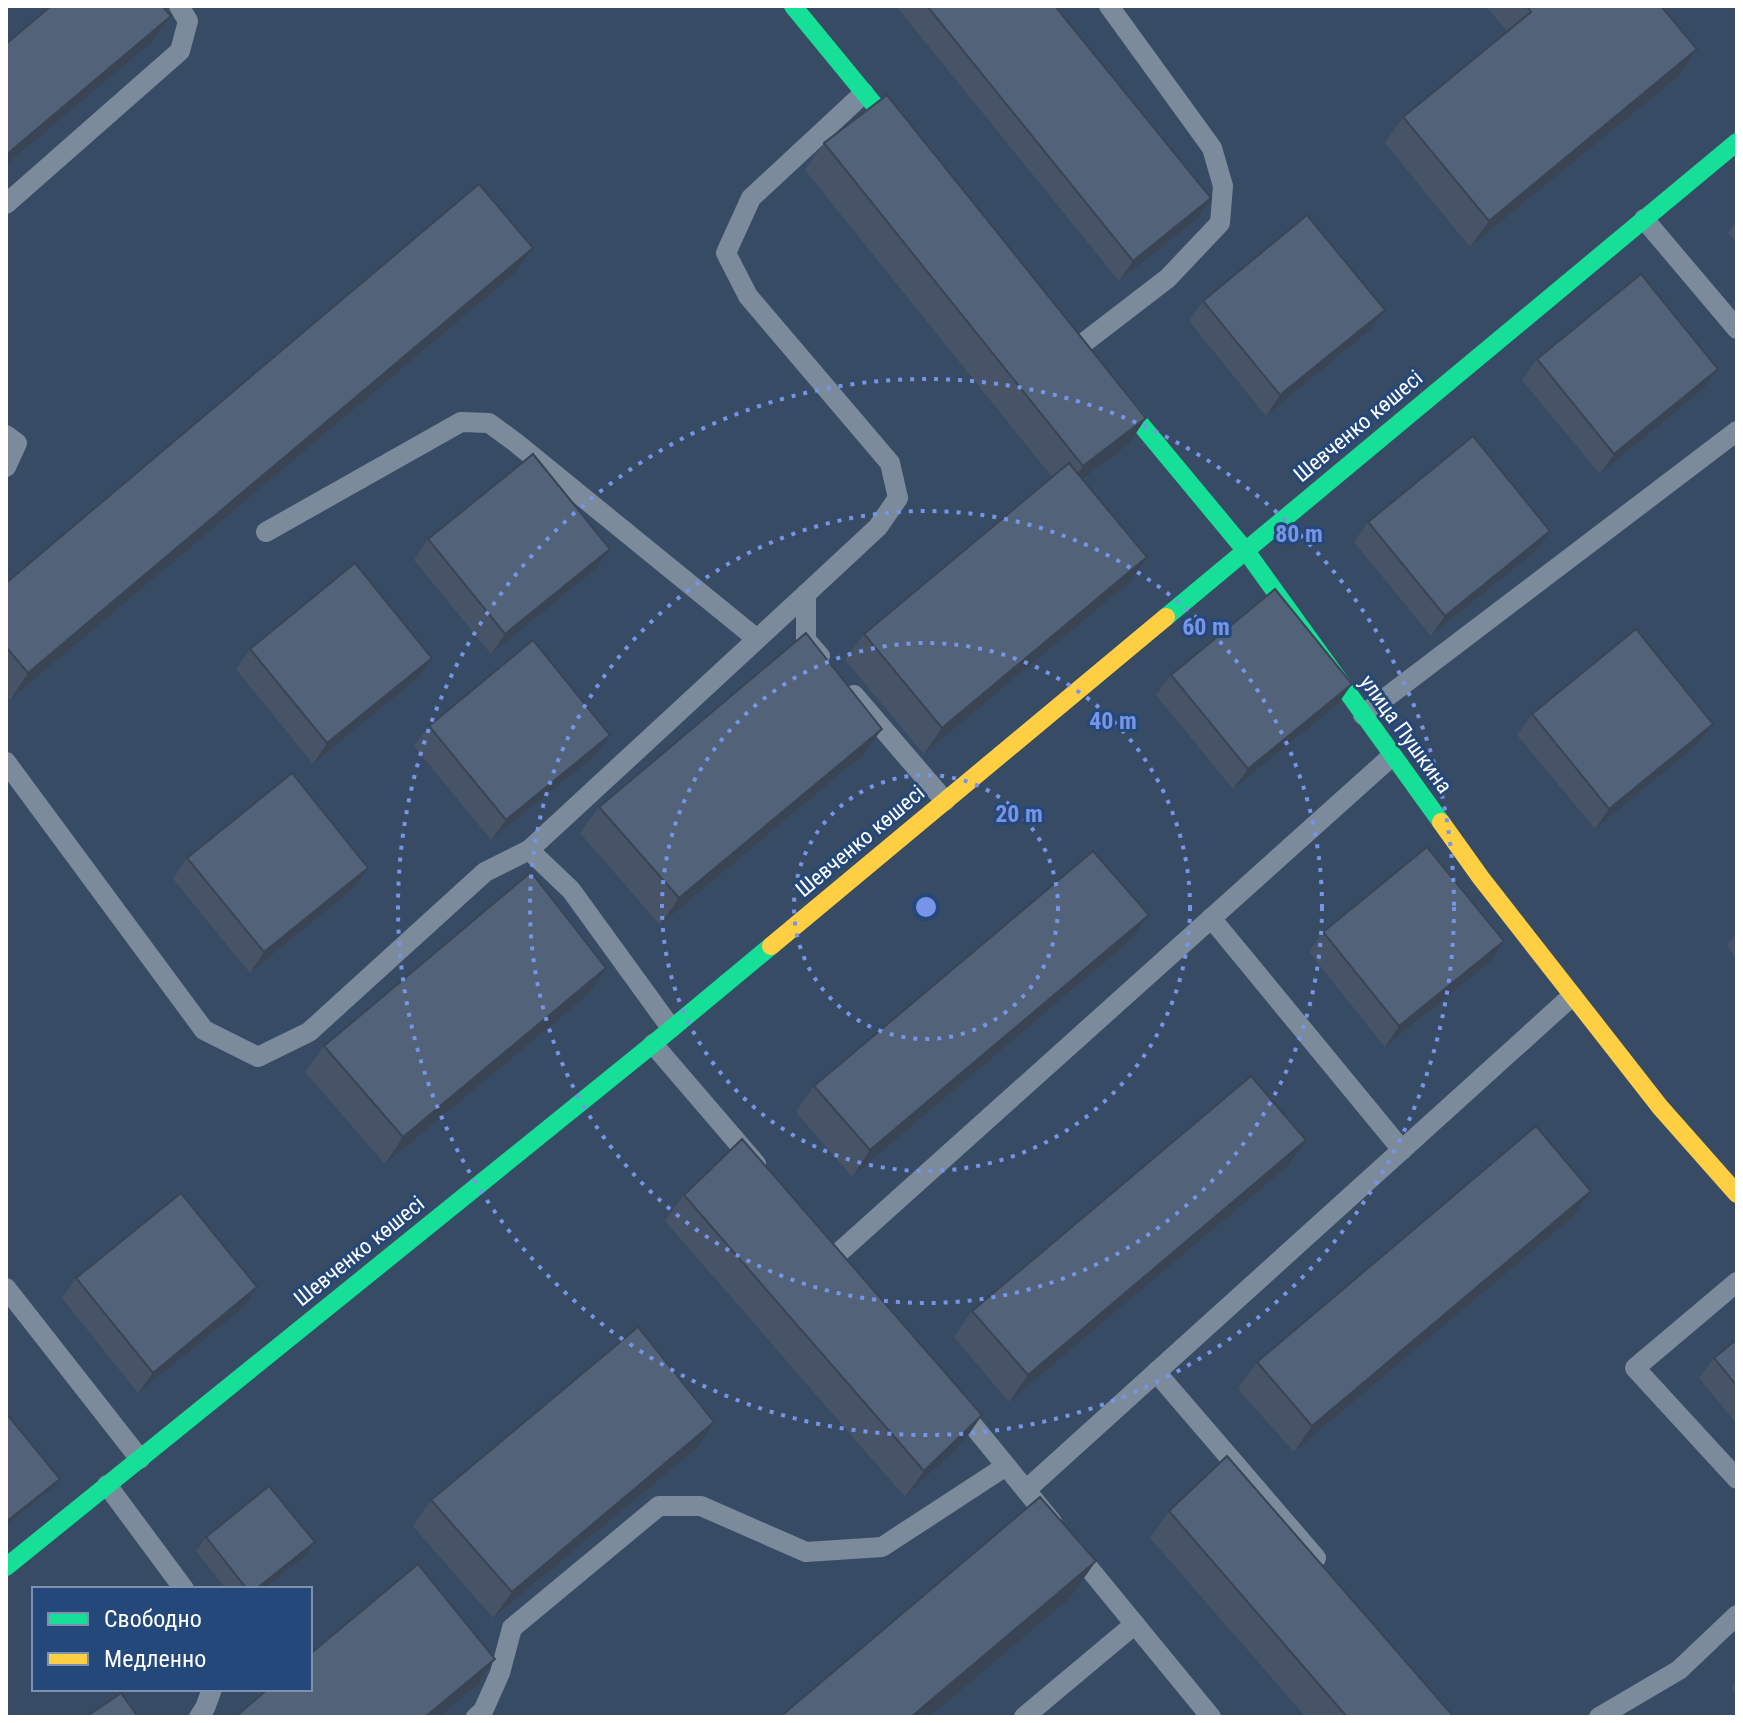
<svg xmlns="http://www.w3.org/2000/svg" width="1743" height="1723" viewBox="0 0 1743 1723" font-family="'Roboto Condensed',sans-serif">
<style>
.lines{fill:none;stroke-linecap:round;stroke-linejoin:round}
.lane{stroke:#7c8b9c;stroke-width:20}
.fast{stroke:#16e098;stroke-width:18}
.slow{stroke:#ffcf43;stroke-width:18}
.wall{fill:#475467}
.shaded-wall{fill:#394554}
.building{fill:#526278;stroke:#394554;stroke-width:2}
.ring{fill:none;stroke:#7795e8;stroke-width:4;stroke-dasharray:4 8}
.labels{text-anchor:middle;dominant-baseline:central;stroke-width:6;stroke-linejoin:round;paint-order:stroke}
.street-label{font-size:22px;fill:#fff;stroke:#244879}
.centre{fill:#7795e8;stroke:#244879;stroke-width:4}
.ring-label{font-size:24px;text-anchor:middle;font-weight:bold;fill:#7795e8;stroke:#244879;stroke-width:6;stroke-linejoin:round;paint-order:stroke}
</style>
<rect width="100%" height="100%" fill="#384b65"/>
<g class="lines">
<g class="lane">
<polyline points="6,204 180,51 188,21 179,6"/>
<polyline points="1644,219 1737,329"/>
<polyline points="1077,348 1168,278 1220,223 1223,186 1212,148 1109,6"/>
<polyline points="6,435 17,443 6,467"/>
<polyline points="266,532 461,422 489,423 515,442 757,639"/>
<polyline points="820,656 806,640 806,594 878,527 898,498 890,463 748,296 726,253 751,198 864,93"/>
<polyline points="854,695 945,801"/>
<polyline points="1363,715 1737,431"/>
<polyline points="6,762 204,1030 258,1057 309,1032 485,872 529,850 571,890 671,1028"/>
<polyline points="529,850 806,594"/>
<polyline points="1211,918 1402,1150"/>
<polyline points="653,1044 756,1164"/>
<polyline points="834,1257 1392,756"/>
<polyline points="1737,1282 1635,1368 1737,1479"/>
<polyline points="6,1288 140,1459"/>
<polyline points="1156,1372 1316,1558"/>
<polyline points="958,1407 1052,1522"/>
<polyline points="107,1485 184,1589"/>
<polyline points="1026,1490 1572,996"/>
<polyline points="1074,1550 1211,1717"/>
<polyline points="199,1717 205,1708 212,1689"/>
<polyline points="476,1717 483,1711 500,1673 512,1628 659,1506 701,1506 806,1552 882,1547 1006,1466"/>
<polyline points="1024,1717 1135,1624"/>
<polyline points="1599,1717 1679,1670 1737,1615"/>
</g>
<g class="fast">
<polyline points="793,6 913,152"/>
<polyline points="1104,380 1246,551 1441,822"/>
<polyline points="1166,617 1737,142"/>
<polyline points="6,1567 653,1044 771,946"/>
</g>
<g class="slow">
<polyline points="1441,822 1481,878 1660,1107 1737,1194"/>
<polyline points="771,946 1166,617"/>
</g>
</g>
<g class="wall">
<polygon points="896,6 1055,6 1197,219 1119,281"/>
<polygon points="1486,6 1661,6 1697,49 1679,76 1470,247 1385,143 1403,117 1507,31"/>
<polygon points="824,143 1146,418 1128,445 1082,479 1129,583 924,754 845,660 864,634 1052,477 805,170"/>
<polygon points="1737,220 1737,244 1728,233"/>
<polygon points="514,274 10,700 6,695 6,583"/>
<polygon points="1203,301 1370,330 1266,416 1189,321"/>
<polygon points="1537,359 1703,389 1600,474 1522,380"/>
<polygon points="1368,522 1536,551 1431,636 1354,542"/>
<polygon points="428,539 610,549 596,569 491,654 414,560"/>
<polygon points="250,649 432,658 418,678 313,764 236,669"/>
<polygon points="1171,675 1338,704 1233,789 1156,695"/>
<polygon points="1532,714 1713,724 1698,744 1595,829 1517,735"/>
<polygon points="429,726 596,755 491,840 414,746"/>
<polygon points="863,755 660,925 580,833 599,807"/>
<polygon points="187,858 354,888 250,973 173,879"/>
<polygon points="1149,915 1130,941 852,1177 796,1112 814,1086"/>
<polygon points="1323,932 1490,962 1385,1047 1309,952"/>
<polygon points="1737,932 1737,959 1727,946"/>
<polygon points="588,995 385,1164 305,1072 324,1046"/>
<polygon points="1306,1140 1288,1166 1009,1402 954,1337 972,1311"/>
<polygon points="1591,1191 1573,1217 1294,1452 1238,1389 1257,1362"/>
<polygon points="684,1195 982,1415 964,1441 905,1497 665,1221"/>
<polygon points="76,1278 243,1308 138,1393 62,1298"/>
<polygon points="1737,1339 1737,1424 1699,1378 1714,1358"/>
<polygon points="696,1449 493,1618 413,1526 431,1500"/>
<polygon points="1169,1511 1454,1717 1306,1717 1150,1538"/>
<polygon points="206,1537 305,1556 264,1589 226,1589 196,1551"/>
<polygon points="1737,1679 1737,1696 1731,1688"/>
</g>
<g class="shaded-wall">
<polygon points="171,16 152,42 6,165 6,155"/>
<polygon points="1697,49 1679,76 1470,247 1489,221"/>
<polygon points="1211,198 1197,219 1119,281 1133,261"/>
<polygon points="533,248 514,274 10,700 28,673"/>
<polygon points="1385,310 1370,330 1266,416 1280,395"/>
<polygon points="1718,369 1703,389 1600,474 1614,454"/>
<polygon points="1146,418 1128,445 1065,492 1083,466"/>
<polygon points="1550,531 1536,551 1431,636 1445,616"/>
<polygon points="610,549 596,569 491,654 505,634"/>
<polygon points="1147,557 1129,583 924,754 942,728"/>
<polygon points="432,658 418,678 313,764 327,743"/>
<polygon points="1352,684 1338,704 1233,789 1248,769"/>
<polygon points="1713,724 1698,744 1595,829 1609,809"/>
<polygon points="882,729 863,755 660,925 679,898"/>
<polygon points="610,735 596,755 491,840 506,820"/>
<polygon points="368,868 354,888 250,973 264,952"/>
<polygon points="1149,915 1130,941 852,1177 870,1150"/>
<polygon points="1504,941 1490,962 1385,1047 1399,1026"/>
<polygon points="606,968 588,995 385,1164 403,1137"/>
<polygon points="1306,1140 1288,1166 1009,1402 1028,1375"/>
<polygon points="1591,1191 1573,1217 1294,1452 1312,1426"/>
<polygon points="257,1287 243,1308 138,1393 153,1373"/>
<polygon points="982,1415 964,1441 905,1497 924,1471"/>
<polygon points="714,1422 696,1449 493,1618 512,1592"/>
<polygon points="60,1479 55,1486 6,1525 6,1522"/>
<polygon points="315,1542 305,1556 264,1589 256,1589"/>
<polygon points="1096,1561 1070,1598 929,1717 911,1717"/>
<polygon points="495,1659 476,1686 439,1717 425,1717"/>
</g>
<g class="building">
<polygon points="51,6 162,6 171,16 6,155 6,44"/>
<polygon points="927,6 1055,6 1211,198 1133,261"/>
<polygon points="1527,6 1661,6 1697,49 1489,221 1403,117 1531,12"/>
<polygon points="887,95 1146,418 1083,466 824,143"/>
<polygon points="479,184 533,248 28,673 6,647 6,583"/>
<polygon points="1307,215 1385,310 1280,395 1203,301"/>
<polygon points="1641,274 1718,369 1614,454 1537,359"/>
<polygon points="1473,436 1550,531 1445,616 1368,522"/>
<polygon points="533,454 610,549 505,634 428,539"/>
<polygon points="1069,463 1147,557 942,728 864,634"/>
<polygon points="355,563 432,658 327,743 250,649"/>
<polygon points="1275,589 1352,684 1248,769 1171,675"/>
<polygon points="1636,629 1713,724 1609,809 1532,714"/>
<polygon points="806,633 882,729 679,898 599,807"/>
<polygon points="533,640 610,735 506,820 429,726"/>
<polygon points="292,773 368,868 264,952 187,858"/>
<polygon points="1427,847 1504,941 1399,1026 1323,932"/>
<polygon points="1093,851 1149,915 870,1150 814,1086"/>
<polygon points="531,872 606,968 403,1137 324,1046"/>
<polygon points="1251,1076 1306,1140 1028,1375 972,1311"/>
<polygon points="1536,1126 1591,1191 1312,1426 1257,1362"/>
<polygon points="742,1139 982,1415 924,1471 684,1195"/>
<polygon points="181,1193 257,1287 153,1373 76,1278"/>
<polygon points="638,1327 714,1422 512,1592 431,1500"/>
<polygon points="1737,1339 1737,1386 1714,1358"/>
<polygon points="6,1413 60,1479 6,1522"/>
<polygon points="1227,1456 1454,1717 1347,1717 1169,1511"/>
<polygon points="269,1486 315,1542 256,1589 247,1589 206,1537"/>
<polygon points="1040,1497 1096,1561 911,1717 780,1717"/>
<polygon points="418,1564 495,1659 425,1717 235,1717 268,1689 310,1689 310,1654"/>
<polygon points="121,1693 138,1717 86,1717"/>
</g>
<g class="ring">
<circle cx="926" cy="907" r="132"/>
<circle cx="926" cy="907" r="264"/>
<circle cx="926" cy="907" r="396"/>
<circle cx="926" cy="907" r="528"/>
</g>
<g class="labels">
<g class="street-label">
<text transform="translate(1358 426) rotate(-40)">Шевченко көшесі</text>
<text transform="translate(1406 734) rotate(54)">улица Пушкина</text>
<text transform="translate(860 841) rotate(-40)">Шевченко көшесі</text>
<text transform="translate(359 1251) rotate(-39)">Шевченко көшесі</text>
</g>
</g>
<circle cx="926" cy="907" r="12" class="centre"/>
<g class="ring-label">
<text x="1299" y="542">80 m</text>
<text x="1206" y="635">60 m</text>
<text x="1113" y="729">40 m</text>
<text x="1019" y="822">20 m</text>
</g>
<rect width="1743" height="1723" fill="none" stroke="#ffffff" stroke-width="16"/>
<rect x="32" y="1587" width="280" height="104" fill="#244879" stroke="#7c91af" stroke-width="2"/>
<rect x="48" y="1613" width="40" height="12" fill="#16e098" stroke="#7c91af" stroke-width="2"/>
<text x="104" y="1627" font-size="24" fill="#ffffff">Свободно</text>
<rect x="48" y="1653" width="40" height="12" fill="#ffcf43" stroke="#7c91af" stroke-width="2"/>
<text x="104" y="1667" font-size="24" fill="#ffffff">Медленно</text>
</svg>
